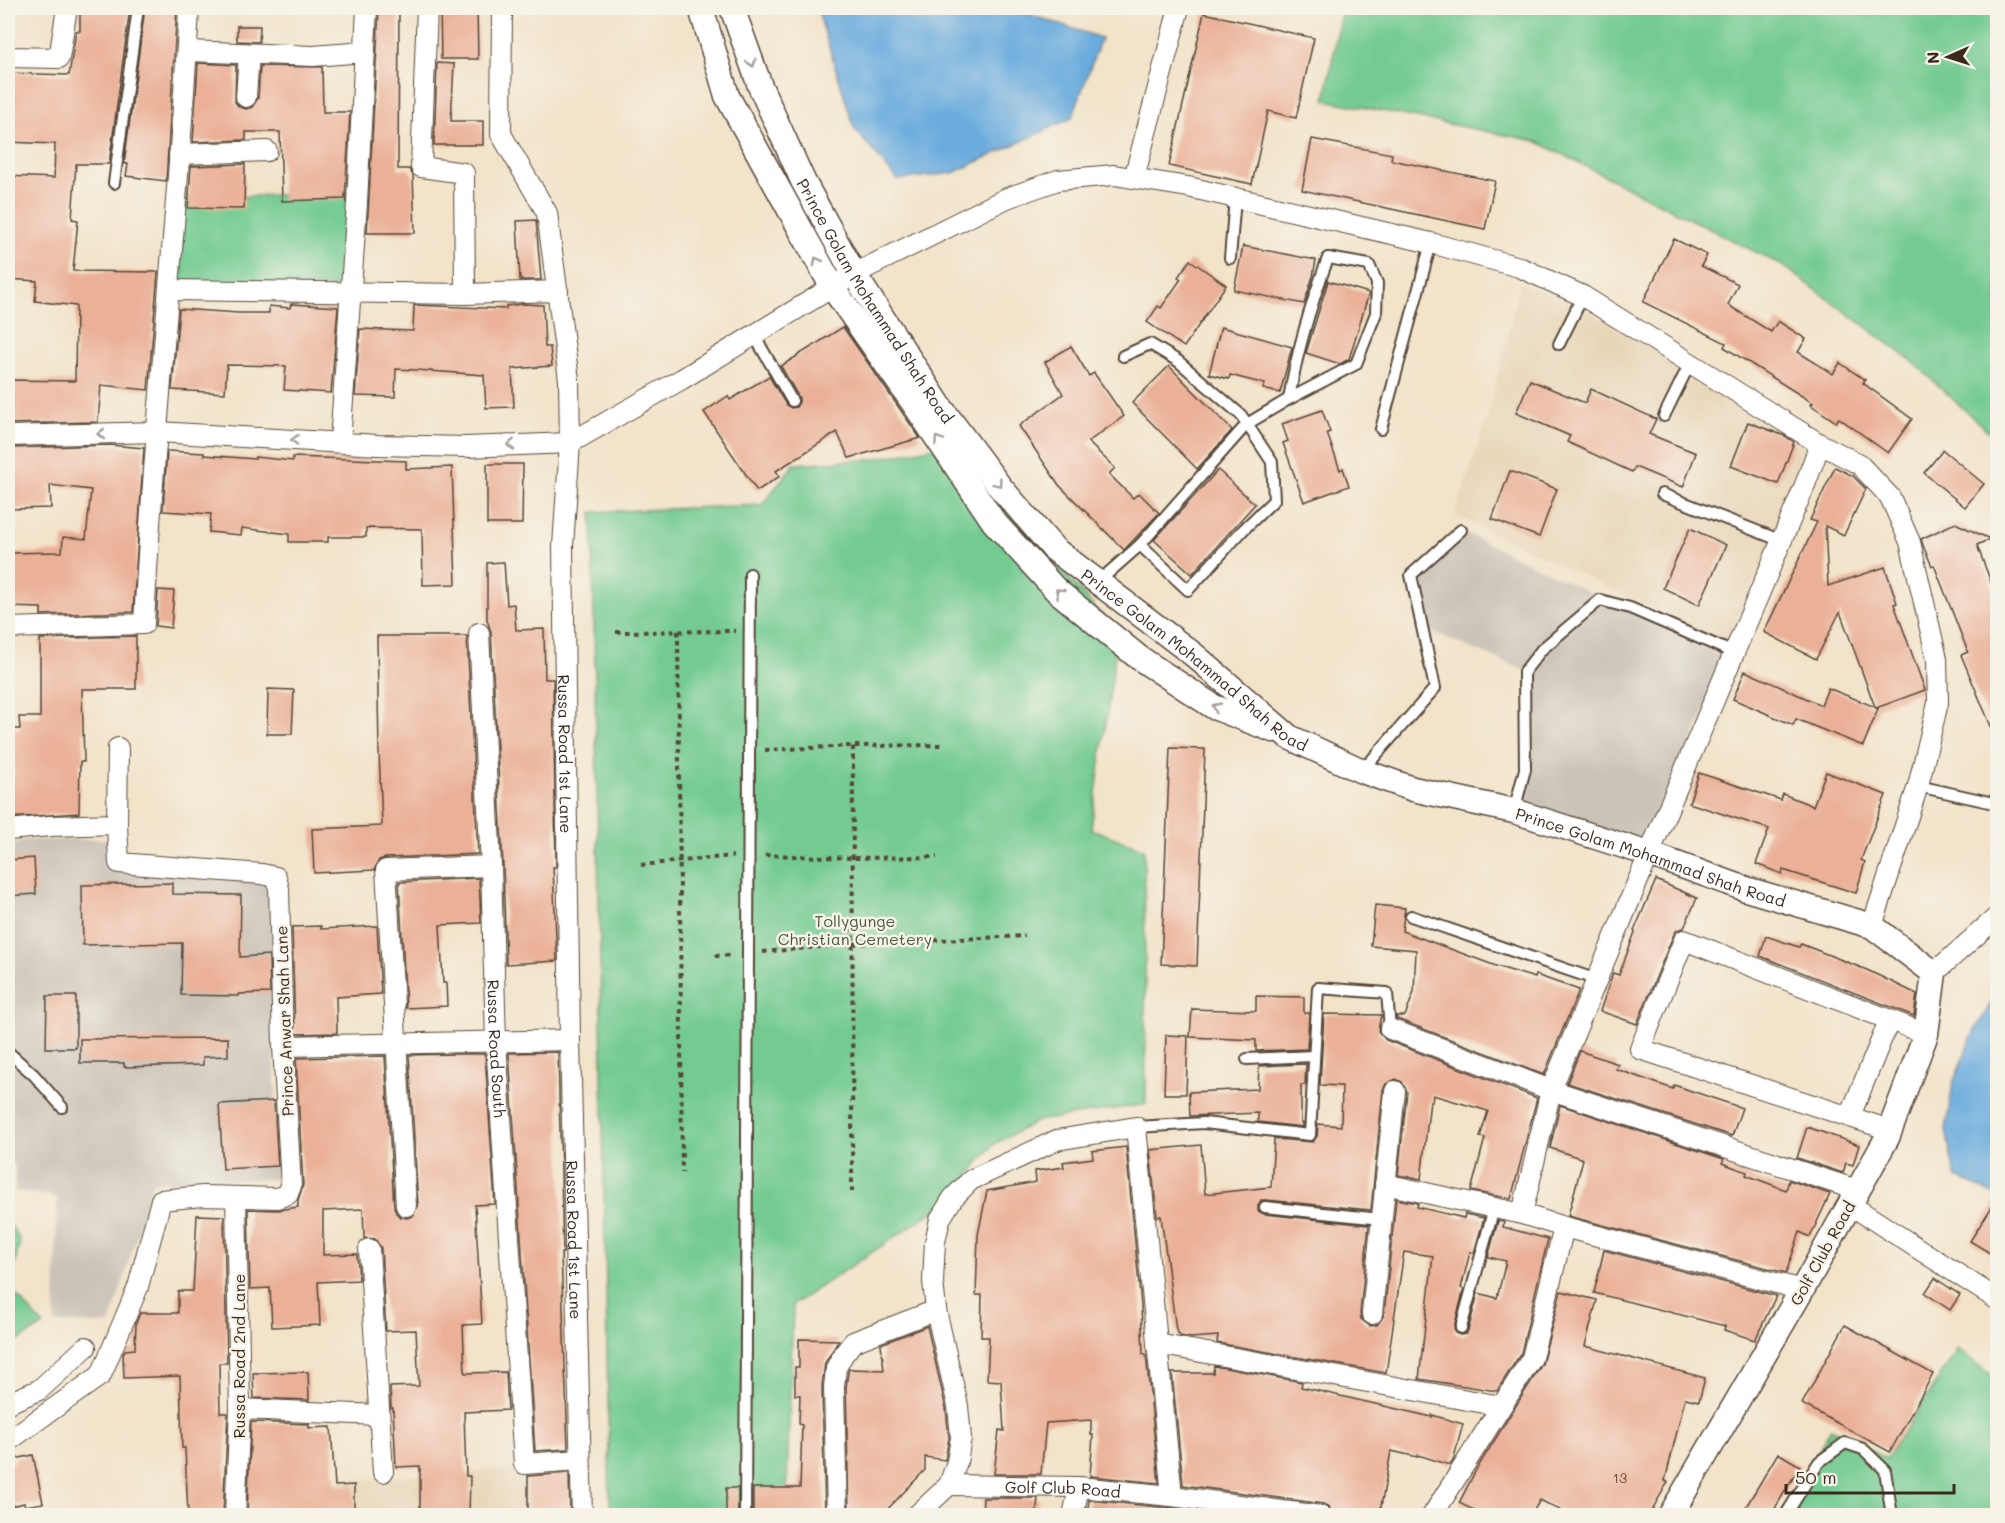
<svg xmlns="http://www.w3.org/2000/svg" width="2005" height="1523" viewBox="0 0 2005 1523" font-family="Mali,sans-serif">
<style>
.built{fill:#e8d5b7}
.industrial{fill:#cbc3b8}
.green{fill:#73cb91;stroke:#577a58;stroke-width:1.5}
.water{fill:#6aacde;stroke:#526b7e;stroke-width:1.5}
.building{fill:#ebb198}
.lines{fill:none;stroke-linecap:round;stroke-linejoin:round}
.service-casing{stroke:#564638;stroke-width:14}
.minor-casing{stroke:#564638;stroke-width:22}
.tertiary-casing{stroke:#564638;stroke-width:27}
.path{stroke:#564638;stroke-width:4;stroke-dasharray:4.5 4.5;stroke-linecap:butt}
.service{stroke:#fff;stroke-width:10}
.minor{stroke:#fff;stroke-width:20}
.tertiary{stroke:#fff;stroke-width:24}
.oneway{stroke:#a79f9a}
.labels{text-anchor:middle;dominant-baseline:central;stroke-width:5;stroke-linejoin:round;paint-order:stroke}
.number-label{font-size:14px;fill:#674c3c}
.street-label{font-size:16px;fill:#3b2a1e;stroke:#f7f3e8}
.park-label{font-size:16px;fill:#4c5a40;stroke:#f7f3e8}
</style>
<rect width="100%" height="100%" fill="#f7f3e8"/>
<filter id="ink" filterUnits="userSpaceOnUse"><feTurbulence type="fractalNoise" baseFrequency=".0167" numOctaves="2"/><feDisplacementMap in="SourceGraphic" scale="12" xChannelSelector="R" yChannelSelector="G"/><feConvolveMatrix kernelMatrix="1 2 1 2 8 2 1 2 1" color-interpolation-filters="sRGB"/></filter>
<filter id="wash" filterUnits="userSpaceOnUse"><feTurbulence type="fractalNoise" baseFrequency=".008" numOctaves="4" result="noise"/><feDisplacementMap in="SourceGraphic" scale="24" xChannelSelector="R" yChannelSelector="G"/><feGaussianBlur stdDeviation="1.35" result="paint"/><feColorMatrix in="noise" values="0 0 0 0 0 0 0 0 0 0 0 0 0 0 0 0 0 1.4 0 .05"/><feComposite in="paint" operator="in"/></filter>
<g filter="url(#wash)">
<rect width="100%" height="100%" fill="#f2e3c9"/>
<g class="built">
<polygon points="1520,284 1562,295 1814,446 1728,645 1455,515 1489,412"/>
<polygon points="577,1466 578,1515 306,1515 305,1484 525,1467"/>
</g>
<g class="industrial">
<polygon points="1465,533 1728,658 1647,846 1521,805 1530,765 1532,673 1429,631 1416,577"/>
<polygon points="119,839 119,863 271,884 277,1179 153,1182 110,1324 55,1323 57,1197 15,1191 15,1164 8,1164 8,848 20,840"/>
</g>
<g class="green">
<polygon points="1342,8 1997,8 1997,443 1997,440 1912,361 1785,267 1536,141 1325,100"/>
<polygon points="352,192 346,287 174,285 184,199"/>
<polygon points="951,444 1118,634 1091,829 1144,849 1146,1104 1037,1121 994,1144 947,1202 793,1305 786,1515 610,1515 592,512 762,505 794,464 875,459"/>
<polygon points="8,1220 20,1241 9,1288 44,1325 8,1347"/>
<polygon points="1958,1349 1997,1380 1997,1515 1783,1516 1831,1428 1886,1459"/>
</g>
<g class="water">
<polygon points="817,8 1010,8 1101,38 1072,118 953,173 897,180 854,128"/>
<polygon points="1997,993 1998,1196 1997,1196 1955,1176 1946,1130 1953,1083 1974,1032"/>
</g>
<g id="blocks">
<g class="building">
<polygon points="80,8 130,8 109,164 76,164 72,219 78,220 73,271 158,272 148,390 101,385 98,422 8,424 8,380 75,381 76,306 35,301 37,281 8,279 8,176 54,178 55,144 8,142 8,73 69,75 76,31 80,31"/>
<polygon points="145,8 177,8 166,181 126,176 128,164 124,164"/>
<polygon points="440,8 477,8 478,59 441,59"/>
<polygon points="379,9 399,9 398,169 409,169 413,175 415,233 367,233"/>
<polygon points="1204,13 1314,38 1296,118 1268,111 1252,184 1169,166"/>
<polygon points="237,26 260,26 259,42 237,41"/>
<polygon points="198,63 236,65 235,102 239,107 246,109 252,107 258,98 260,66 322,67 323,112 350,112 345,199 282,201 280,132 246,132 246,140 193,142"/>
<polygon points="437,63 454,64 451,121 483,121 483,145 434,145"/>
<polygon points="1312,139 1392,154 1391,160 1495,181 1485,229 1302,190"/>
<polygon points="245,164 244,209 188,208 191,166"/>
<polygon points="536,220 541,280 520,280 517,221"/>
<polygon points="1674,239 1707,255 1701,266 1738,284 1728,305 1771,332 1778,321 1806,339 1798,352 1833,374 1840,363 1865,380 1863,383 1912,419 1888,453 1839,418 1836,422 1811,405 1813,403 1724,347 1726,343 1643,302"/>
<polygon points="1243,246 1316,260 1313,276 1304,304 1234,290"/>
<polygon points="1190,260 1226,285 1184,347 1147,322 1158,306 1161,308 1181,279 1178,277"/>
<polygon points="1328,281 1369,293 1349,359 1340,364 1306,353"/>
<polygon points="291,304 338,307 331,393 284,390 286,366 227,365 225,393 172,390 179,309 239,313 269,313 269,306 290,308"/>
<polygon points="522,304 543,305 545,347 550,347 552,366 512,369 514,407 486,408 484,375 416,370 396,369 395,397 355,396 360,329 413,331 414,305 506,309 506,306"/>
<polygon points="843,327 920,438 849,458 837,432 776,471 780,476 757,491 704,412 728,396 730,400 769,376 786,405 791,408 796,407 799,402 799,398 781,366"/>
<polygon points="1221,327 1292,347 1280,393 1263,389 1265,384 1230,375 1229,379 1209,374"/>
<polygon points="1071,346 1089,376 1094,373 1124,416 1088,442 1115,468 1109,474 1133,498 1139,493 1159,513 1124,550 1059,485 1019,426 1063,394 1045,362"/>
<polygon points="1169,366 1232,430 1197,469 1132,403"/>
<polygon points="1530,380 1585,403 1591,389 1656,419 1649,434 1696,453 1683,487 1635,467 1632,472 1567,442 1570,436 1516,413"/>
<polygon points="1322,410 1330,432 1327,433 1340,470 1343,468 1349,486 1304,502 1283,443 1288,441 1282,424"/>
<polygon points="1748,422 1785,436 1794,442 1778,484 1731,466"/>
<polygon points="110,445 144,448 133,612 41,615 41,608 8,607 8,553 62,552 63,537 86,539 91,490 50,485 51,508 8,509 8,448"/>
<polygon points="1943,450 1984,484 1965,507 1924,473"/>
<polygon points="167,451 204,453 204,455 255,459 255,457 293,461 293,457 406,461 406,469 452,467 456,584 423,585 422,529 366,528 366,537 328,537 328,542 289,542 289,534 242,528 241,535 209,532 211,514 163,511"/>
<polygon points="487,464 523,464 522,524 487,524"/>
<polygon points="1835,467 1853,476 1866,489 1844,535 1825,526 1828,586 1885,567 1897,603 1894,604 1925,690 1876,708 1878,709 1863,746 1796,719 1793,725 1733,699 1745,671 1821,705 1828,688 1875,707 1840,612 1816,659 1764,632 1817,522 1810,520"/>
<polygon points="1218,470 1255,504 1192,574 1154,540"/>
<polygon points="1510,471 1557,489 1539,537 1492,519"/>
<polygon points="1955,523 1990,539 1977,545 1998,601 1998,743 1961,655 1968,652 1934,565 1932,566 1924,548 1921,539"/>
<polygon points="1690,528 1726,545 1699,605 1663,588"/>
<polygon points="504,562 507,605 514,604 516,630 544,629 545,679 553,679 556,867 553,867 557,961 506,964 503,866 491,632 487,620 487,563"/>
<polygon points="158,590 174,591 171,628 156,626"/>
<polygon points="136,636 136,689 82,689 84,762 80,762 79,813 8,818 8,775 14,775 12,729 20,729 19,717 40,717 40,639"/>
<polygon points="377,636 467,636 478,854 386,858 379,860 374,870 314,873 312,829 381,826 382,824 379,752"/>
<polygon points="268,689 294,690 292,734 267,734"/>
<polygon points="1170,748 1205,749 1197,966 1161,964"/>
<polygon points="1826,772 1886,795 1861,860 1865,862 1856,893 1783,870 1782,874 1756,864 1769,829 1689,803 1699,773 1781,800 1783,794 1813,806"/>
<polygon points="34,858 36,894 8,896 8,860"/>
<polygon points="479,878 481,923 440,925 443,983 446,983 447,1006 406,1008 399,882"/>
<polygon points="1656,880 1697,898 1684,928 1677,930 1673,936 1637,1024 1600,1011 1613,973 1619,975 1635,932 1634,931"/>
<polygon points="172,883 172,894 241,895 240,957 269,955 270,993 239,994 239,996 181,995 182,943 83,945 82,885"/>
<polygon points="1375,905 1405,908 1402,931 1496,966 1535,978 1536,975 1579,990 1544,1075 1397,1019 1396,1016 1405,1016 1414,992 1416,950 1371,946"/>
<polygon points="321,926 321,929 377,926 381,994 336,997 337,1033 295,1034 292,927"/>
<polygon points="1766,936 1799,947 1801,944 1867,970 1917,994 1914,1016 1760,956"/>
<polygon points="47,996 76,996 76,1048 46,1048"/>
<polygon points="1256,996 1304,997 1304,1013 1309,1013 1307,1049 1256,1051 1256,1040 1190,1037 1192,1009 1256,1011"/>
<polygon points="1324,1014 1381,1015 1378,1031 1386,1040 1537,1098 1511,1199 1471,1191 1485,1138 1480,1137 1488,1111 1433,1095 1432,1102 1430,1101 1421,1179 1398,1175 1407,1092 1402,1082 1396,1079 1386,1084 1383,1090 1371,1210 1266,1200 1261,1200 1258,1206 1258,1211 1264,1214 1369,1225 1360,1313 1361,1319 1370,1326 1377,1325 1384,1315 1396,1199 1418,1203 1417,1207 1464,1218 1465,1214 1484,1218 1474,1253 1470,1252 1461,1288 1464,1289 1454,1327 1455,1333 1460,1335 1466,1334 1468,1331 1478,1293 1497,1298 1506,1261 1488,1257 1498,1221 1504,1222 1503,1227 1548,1239 1521,1353 1497,1391 1419,1379 1433,1256 1404,1252 1386,1373 1217,1343 1218,1336 1191,1338 1180,1336 1176,1330 1161,1216 1157,1217 1150,1150 1201,1145 1205,1194 1271,1187 1274,1139 1313,1142 1317,1136 1318,1124 1341,1126 1342,1086 1320,1085"/>
<polygon points="1166,1035 1188,1036 1186,1094 1164,1094"/>
<polygon points="228,1038 228,1056 203,1057 203,1065 124,1067 124,1063 80,1063 80,1039"/>
<polygon points="1580,1051 1618,1064 1616,1069 1673,1089 1674,1085 1742,1108 1732,1136 1567,1083"/>
<polygon points="558,1052 563,1253 561,1253 568,1449 535,1451 509,1053"/>
<polygon points="456,1054 485,1054 495,1204 475,1205 482,1324 463,1325 465,1373 506,1372 508,1410 464,1412 466,1476 470,1476 469,1515 420,1515 420,1466 396,1467 393,1408 391,1408 390,1387 419,1386 416,1330 386,1331 381,1248 375,1239 364,1238 363,1209 323,1211 323,1255 357,1254 359,1280 318,1282 320,1325 272,1327 270,1288 250,1289 248,1209 278,1210 298,1207 298,1200 303,1185 296,1058 385,1056 394,1207 396,1213 401,1217 407,1218 413,1216 418,1205 409,1055"/>
<polygon points="1306,1064 1305,1085 1301,1085 1301,1123 1303,1123 1303,1127 1258,1122 1258,1113 1190,1116 1189,1092 1258,1089 1259,1066"/>
<polygon points="274,1101 278,1166 223,1169 219,1104"/>
<polygon points="1560,1105 1724,1159 1722,1163 1747,1172 1746,1175 1786,1190 1789,1180 1830,1194 1810,1237 1800,1232 1786,1273 1568,1216 1583,1159 1550,1148"/>
<polygon points="1807,1127 1859,1145 1853,1165 1846,1163 1843,1173 1797,1158"/>
<polygon points="1126,1147 1141,1305 1143,1354 1146,1354 1159,1483 1090,1476 1093,1435 1091,1435 1091,1420 1046,1423 1041,1474 994,1474 999,1430 1004,1431 1001,1381 987,1380 989,1337 981,1337 982,1295 976,1295 978,1235 987,1191 1036,1182 1035,1171 1064,1167 1063,1162 1093,1158 1092,1151"/>
<polygon points="1998,1197 1998,1258 1970,1241"/>
<polygon points="197,1215 224,1216 227,1363 219,1363 220,1413 228,1413 223,1515 188,1515 185,1448 182,1448 180,1376 124,1378 123,1354 125,1350 135,1349 136,1323 140,1313 178,1313 178,1291 193,1291"/>
<polygon points="1604,1250 1776,1296 1755,1340 1724,1330 1725,1326 1594,1293"/>
<polygon points="1935,1278 1960,1295 1950,1310 1925,1293"/>
<polygon points="1561,1291 1597,1300 1585,1346 1705,1378 1699,1401 1685,1398 1665,1481 1668,1482 1649,1515 1570,1515 1540,1500 1531,1515 1484,1515 1459,1503 1476,1470 1542,1364"/>
<polygon points="1845,1325 1933,1374 1890,1452 1802,1404"/>
<polygon points="927,1326 946,1408 949,1438 945,1460 925,1457 925,1470 882,1515 849,1515 846,1387 848,1372 849,1369 884,1370 881,1344"/>
<polygon points="799,1339 839,1340 825,1363 822,1386 825,1515 753,1515 753,1488 800,1488 802,1425 799,1424 800,1395 795,1395 795,1367 799,1367"/>
<polygon points="1214,1366 1302,1382 1301,1387 1432,1417 1432,1415 1463,1424 1453,1461 1450,1465 1418,1455 1418,1457 1391,1451 1380,1512 1377,1511 1376,1515 1332,1514 1329,1507 1323,1504 1183,1485 1172,1373 1213,1373"/>
<polygon points="308,1372 309,1400 254,1398 253,1373"/>
<polygon points="251,1422 309,1424 309,1428 331,1427 335,1486 354,1485 354,1515 247,1515"/>
<polygon points="1778,1453 1800,1466 1771,1515 1741,1515"/>
<polygon points="33,1455 43,1503 25,1506 24,1503 8,1507 8,1464 15,1462 15,1459"/>
<polygon points="569,1473 570,1515 528,1515 528,1476"/>
<rect x="726" y="1488" width="12" height="27"/>
<polygon points="983,1498 1038,1498 1036,1515 982,1515"/>
<polygon points="1089,1500 1171,1508 1227,1515 1087,1515"/>
</g>
</g>
</g>
<g filter="url(#ink)">
<use href="#blocks" fill-opacity="0" stroke="#564638" stroke-width="1.5"/>
<g class="lines">
<g class="service-casing">
<g id="service">
<polyline points="114,183 138,8"/>
<polyline points="1230,258 1235,198"/>
<polyline points="754,335 792,401"/>
<polyline points="1559,344 1583,296"/>
<polyline points="1664,416 1690,363"/>
<polyline points="1381,429 1431,243"/>
<polyline points="1662,494 1782,541"/>
<path d="M 1140,545 L 1247,424 L 1289,399 L 1356,364 L 1376,313 L 1377,283 L 1369,265 L 1328,258 C 1311,304 1297,350 1289,399"/>
<polyline points="1098,582 1140,545 1188,590 1242,531 1274,500 1272,462 1241,415 1178,361 1150,344 1123,356"/>
<polyline points="1362,771 1435,688 1411,575 1461,530"/>
<polyline points="1918,786 1998,804"/>
<polyline points="1514,811 1525,769 1524,672 1542,649 1600,600 1630,608 1734,653"/>
<polyline points="1411,916 1597,980"/>
<polyline points="8,1052 34,1075 62,1107"/>
<polyline points="1247,1059 1314,1056"/>
<polyline points="1136,1127 1204,1123 1310,1135 1318,988 1387,993 1390,1029"/>
<polyline points="1265,1207 1381,1219"/>
<polyline points="1461,1328 1494,1208"/>
<polyline points="745,1516 750,574"/>
<polyline points="1785,1516 1819,1462 1845,1443 1863,1449 1885,1470 1892,1516"/>
</g>
</g>
<g class="minor-casing">
<g id="minor">
<polyline points="427,8 421,167 464,173 465,294"/>
<path id="s1" d="M 502,8 L 501,134 L 547,213 L 569,380 L 570,443 L 563,546 L 570,1040 L 582,1516"/>
<polyline points="187,51 313,56 365,52"/>
<polyline points="8,57 59,58 67,8"/>
<polyline points="246,97 249,54"/>
<polyline points="179,154 267,151"/>
<polyline points="1134,178 1179,8"/>
<polyline points="170,290 465,294 558,291"/>
<polyline points="8,436 158,432 378,445 466,447 570,443 682,379 854,274 1007,198 1058,180 1114,175 1188,187 1431,243 1519,267 1583,296 1820,444 1859,464 1890,497 1910,542 1937,659 1938,703 1918,786 1872,926"/>
<polyline points="340,442 357,203 367,8"/>
<path d="M 8,628 L 144,624 C 154,418 179,213 189,8"/>
<path id="s2" d="M 479,633 L 491,866 L 496,1042 L 524,1464 L 580,1460"/>
<polyline points="8,830 50,826 117,824"/>
<polyline points="1934,973 1998,916"/>
<polyline points="1390,1029 1551,1090 1857,1190"/>
<polyline points="283,1046 570,1040"/>
<polyline points="1850,1116 1889,1021"/>
<polyline points="1890,1130 1640,1049 1684,940 1926,1034"/>
<polyline points="1385,1184 1522,1214 1564,1227 1802,1290"/>
<polyline points="1849,1204 1998,1300"/>
<polyline points="406,1206 386,870 491,866"/>
<polyline points="1522,1214 1551,1090 1649,854 1803,490 1820,444"/>
<polyline points="369,1249 383,1472"/>
<polyline points="1372,1314 1395,1091"/>
<polyline points="1157,1344 1501,1406"/>
<polyline points="8,1403 39,1390 86,1347"/>
<polyline points="240,1409 379,1415"/>
<polyline points="8,1441 101,1375 138,1287 161,1200 203,1196 278,1198 288,1194 291,1186 283,1046 279,889 276,877 262,874 119,863 117,824 118,748"/>
<path id="s3" d="M 949,1485 L 1079,1487 L 1172,1496 L 1321,1516"/>
<polyline points="235,1516 240,1409 236,1197"/>
<polyline points="837,1516 834,1387 836,1368 843,1355 853,1342 936,1310"/>
<polyline points="916,1516 949,1485 957,1462 961,1438 958,1406 936,1310 933,1281 935,1242 940,1219 953,1198 971,1180 1057,1140 1136,1127 1172,1496"/>
<polyline points="1073,1516 1079,1487"/>
<polyline points="1432,1516 1532,1358 1564,1227"/>
</g>
</g>
<g class="tertiary-casing">
<g id="tertiary">
<polyline points="701,8 727,96 833,288 914,404 994,522 1056,590 1138,657 1214,707 1273,730"/>
<path id="s4" d="M 732,8 L 760,86 L 803,181 L 854,274 L 941,408 L 1000,487 L 1054,549 L 1194,655 L 1289,737 L 1362,771 L 1413,789 L 1514,811 L 1649,854 L 1746,889 L 1872,926 L 1934,973 L 1926,1034 L 1887,1138 L 1802,1290 L 1670,1516"/>
</g>
</g>
<g class="path">
<polyline points="678,631 682,1173"/>
<polyline points="616,632 735,631"/>
<polyline points="765,750 853,746 943,745"/>
<polyline points="765,855 853,858 937,857"/>
<polyline points="641,865 733,856"/>
<polyline points="763,952 853,944 1025,936"/>
<polyline points="715,956 732,955"/>
<polyline points="852,1192 853,746"/>
</g>
<use href="#service" class="service"/>
<use href="#minor" class="minor"/>
<use href="#tertiary" class="tertiary"/>
</g>
<defs><path id="oneway-chevron" d="M-2-3.5L2.5 0L-2 3.5" fill="none" stroke-width="1.6" stroke-linecap="round" stroke-linejoin="round" transform="scale(1.5)"/></defs>
<g class="oneway">
<use href="#oneway-chevron" transform="translate(752 63) rotate(71)"/>
<use href="#oneway-chevron" transform="translate(817 261) rotate(-119)"/>
<use href="#oneway-chevron" transform="translate(101 434) rotate(179)"/>
<use href="#oneway-chevron" transform="translate(295 440) rotate(-177)"/>
<use href="#oneway-chevron" transform="translate(938 440) rotate(-124)"/>
<use href="#oneway-chevron" transform="translate(511 445) rotate(177)"/>
<use href="#oneway-chevron" transform="translate(998 483) rotate(52)"/>
<use href="#oneway-chevron" transform="translate(1059 592) rotate(-138)"/>
<use href="#oneway-chevron" transform="translate(1216 707) rotate(-153)"/>
</g>
</g>
<g class="labels">
<g class="number-label">
<text x="1620" y="1477">13</text>
</g>
<g class="street-label">
<text stroke="none"><textPath href="#s4" startOffset="327">Prince Golam Mohammad Shah Road</textPath></text>
<text stroke="none"><textPath href="#s4" startOffset="813">Prince Golam Mohammad Shah Road</textPath></text>
<text stroke="none"><textPath href="#s1" startOffset="760">Russa Road 1st Lane</textPath></text>
<text stroke="none"><textPath href="#s4" startOffset="1317">Prince Golam Mohammad Shah Road</textPath></text>
<text transform="translate(284 1021) rotate(-92)">Prince Anwar Shah Lane</text>
<text stroke="none"><textPath href="#s2" startOffset="416">Russa Road South</textPath></text>
<text stroke="none"><textPath href="#s1" startOffset="1246">Russa Road 1st Lane</textPath></text>
<text transform="translate(1822 1253) rotate(-61)">Golf Club Road</text>
<text transform="translate(238 1356) rotate(-90)">Russa Road 2nd Lane</text>
<text stroke="none"><textPath href="#s3" startOffset="114">Golf Club Road</textPath></text>
</g>
<g class="park-label">
<text x="855" y="920">Tollygunge<tspan x="855" dy="18">Christian Cemetery</tspan></text>
</g>
</g>
<rect width="2005" height="1523" fill="none" stroke="#f7f3e8" stroke-width="30"/>
<g transform="translate(1948 57) rotate(267)" stroke="#f7f3e8" stroke-width="4.5" paint-order="stroke">
<path d="M0-4.5L10 22L0 15L-10 22Z" fill="#3b2a1e"/>
<text y="-9" font-size="16" font-weight="bold" text-anchor="middle" fill="#3b2a1e">N</text>
</g>
<path d="M1786 1484v9h168v-9" fill="none" stroke="#3b2a1e" stroke-width="3"/>
<text x="1795" y="1484" font-size="18" fill="#3b2a1e" stroke="#f7f3e8" stroke-width="4.5" paint-order="stroke">50 m</text>
</svg>
